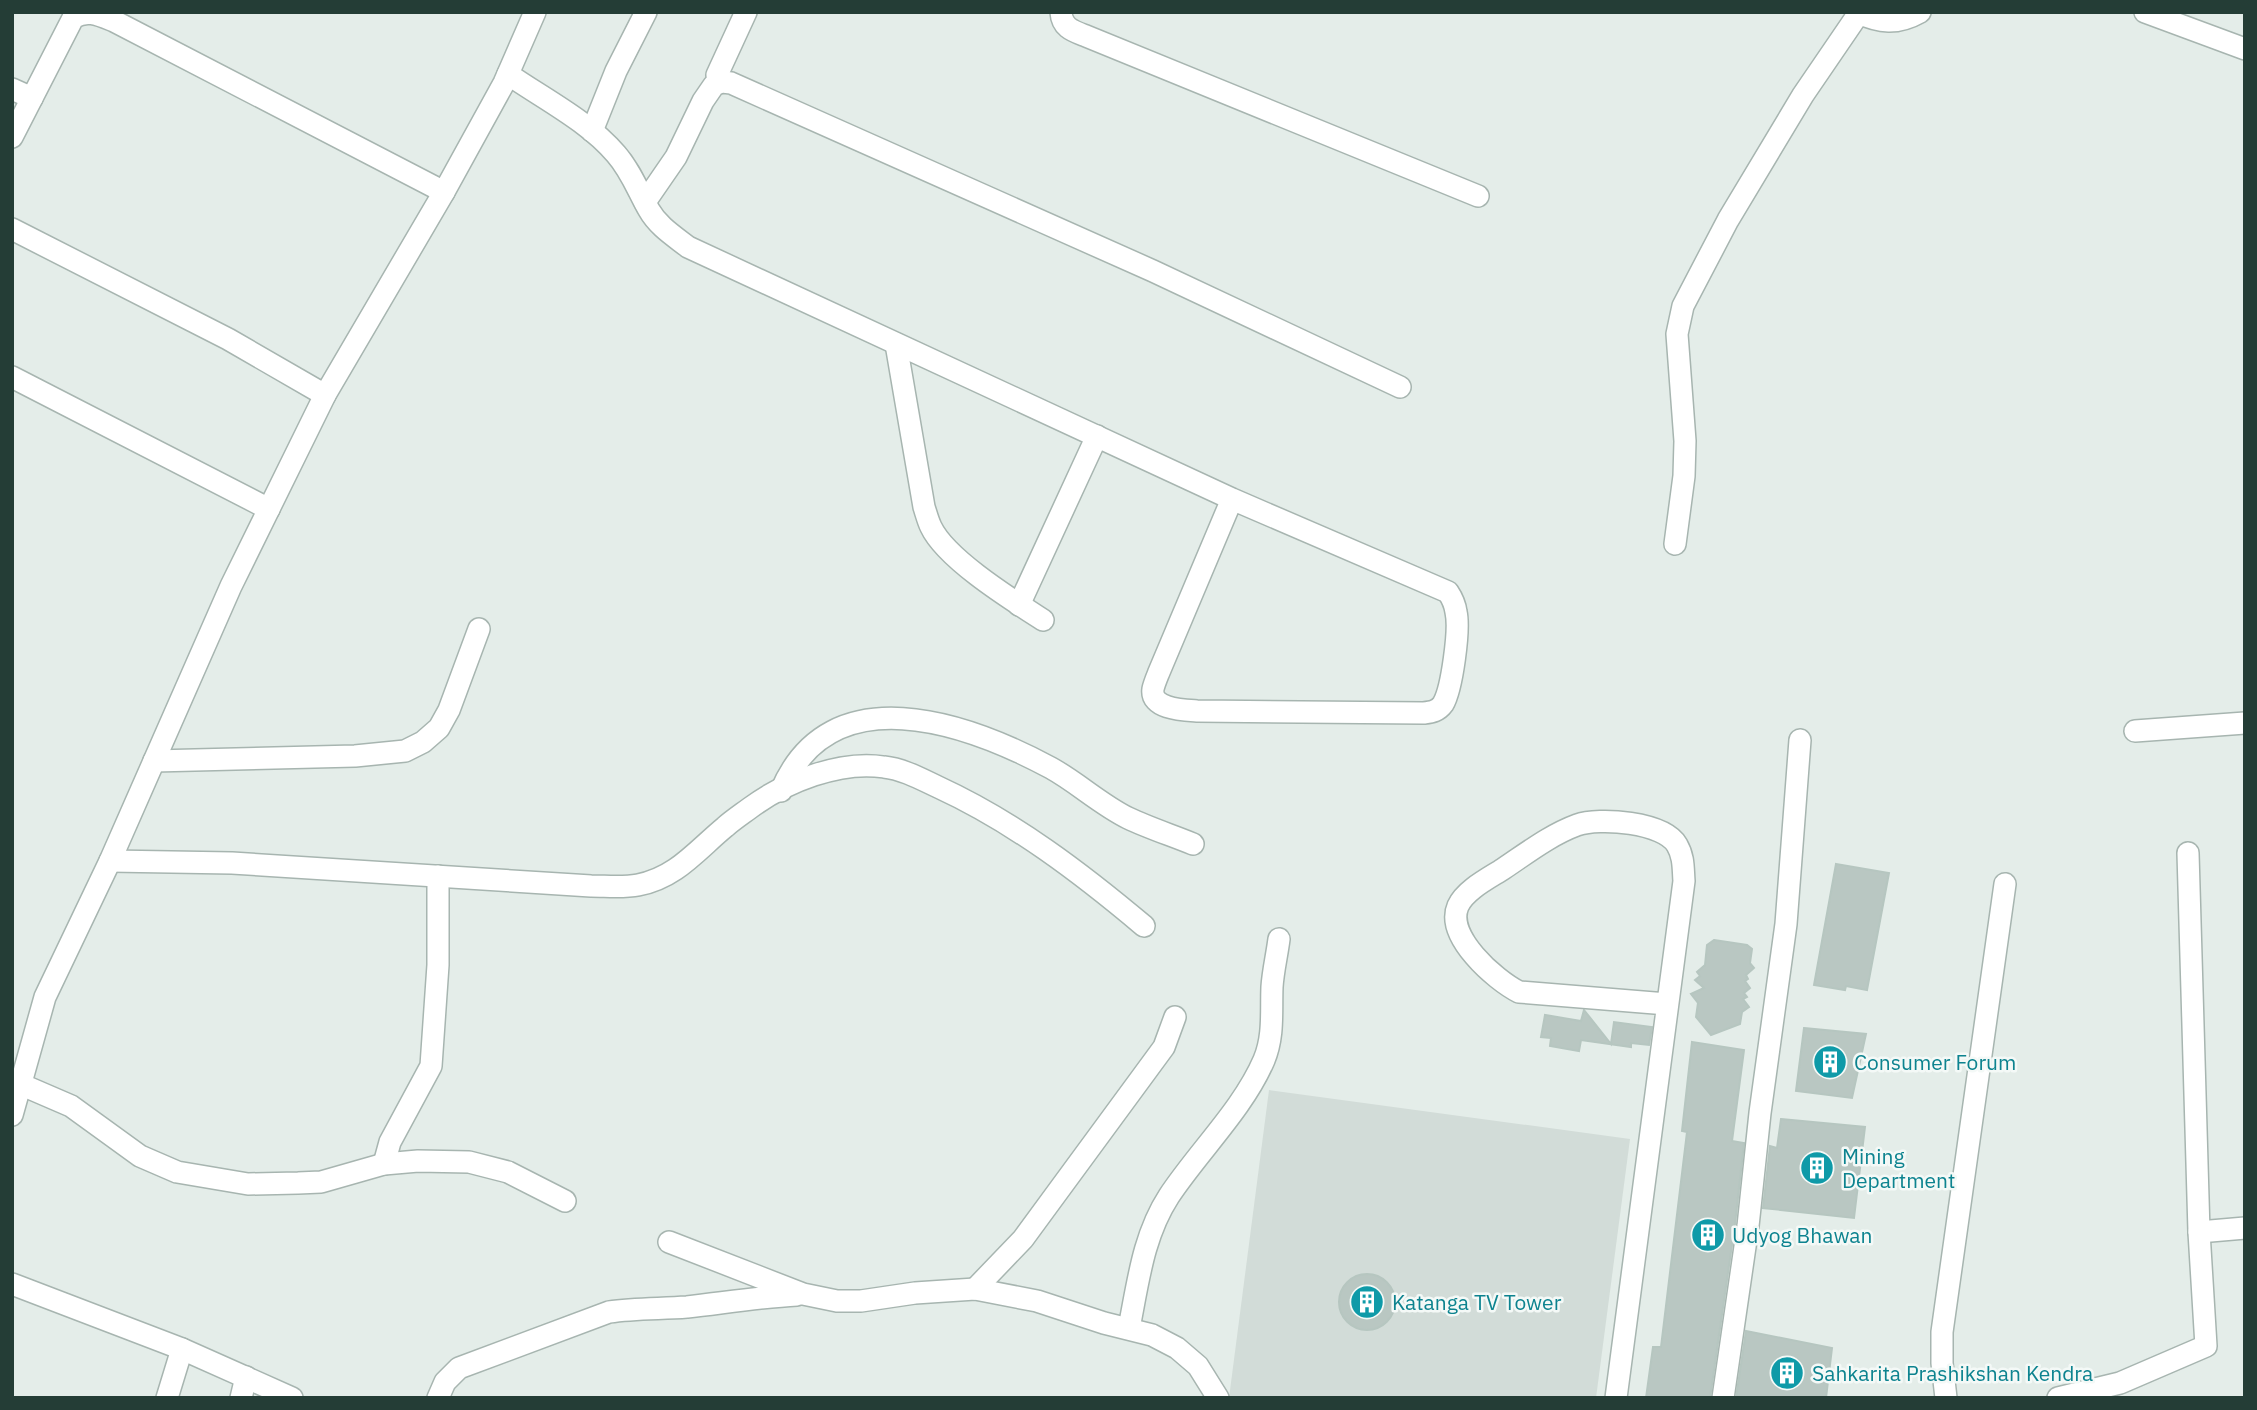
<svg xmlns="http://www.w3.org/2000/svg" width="2257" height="1410" viewBox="0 0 2257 1410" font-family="'IBM Plex Sans',sans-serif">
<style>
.built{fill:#d2dcd8}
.building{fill:#b9c7c2;stroke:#b6c6c0;stroke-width:2}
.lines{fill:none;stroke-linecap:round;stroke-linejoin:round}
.minor-casing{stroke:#a7b5b0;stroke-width:24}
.minor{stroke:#fff;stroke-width:21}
.labels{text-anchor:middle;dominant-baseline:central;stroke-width:5;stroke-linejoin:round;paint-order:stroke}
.culture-label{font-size:21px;fill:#0d838f;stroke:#f4f9f7;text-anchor:start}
</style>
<rect width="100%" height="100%" fill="#e4ede9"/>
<polygon class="built" points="1269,1090 1630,1139 1596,1398 1229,1398"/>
<g class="building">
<polygon points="1836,864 1889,873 1867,990 1846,986 1845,990 1814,985"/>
<polygon points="1714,940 1747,945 1752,949 1750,963 1754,968 1746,975 1748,979 1745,981 1750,988 1744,993 1747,997 1743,999 1749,1007 1742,1012 1740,1024 1711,1035 1696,1017 1698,1003 1691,994 1704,988 1695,980 1700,976 1697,972 1705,965 1707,945"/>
<polygon points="1584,1010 1611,1044 1614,1022 1652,1027 1649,1045 1631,1043 1631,1047 1581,1040 1579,1051 1550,1046 1551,1038 1541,1037 1545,1015 1581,1021"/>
<polygon points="1804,1028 1866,1034 1852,1098 1796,1091"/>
<polygon points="1692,1042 1744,1050 1732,1141 1744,1143 1735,1224 1710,1398 1646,1398 1653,1347 1661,1347 1687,1132 1682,1131"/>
<polygon points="1781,1119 1865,1127 1854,1218 1763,1208 1770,1146 1777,1148"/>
<circle cx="1367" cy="1302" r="28"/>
<polygon points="1746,1331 1832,1348 1826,1398 1736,1398"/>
</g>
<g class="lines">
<g class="minor-casing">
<g id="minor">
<path d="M 1061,12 C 1062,28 1073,31 1086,36 L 1478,196"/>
<path d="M 1856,12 C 1880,23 1897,25 1920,12"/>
<polyline points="2145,12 2245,49"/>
<path d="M 508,74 C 544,99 588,121 616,154 C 631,171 638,191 649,210 C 658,226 674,236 688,247 L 1232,499 L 1448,592 C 1452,598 1455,604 1456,612 C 1460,629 1452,689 1443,704 C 1438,711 1432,712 1424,713 L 1197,711 C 1183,710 1150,709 1153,689 C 1154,684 1157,677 1159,672 L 1232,499"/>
<polyline points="717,75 746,12"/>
<polyline points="12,89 32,98"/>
<polyline points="592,131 616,71 646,12"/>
<path d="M 12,137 L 73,18 C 87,9 99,15 114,21 L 444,192"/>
<polyline points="645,202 676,157 703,101 714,85 722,82 731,83 1153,271 1400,387"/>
<polyline points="12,229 228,339 325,395"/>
<path d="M 896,344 L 924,507 C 926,513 928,521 931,527 C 946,559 1012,600 1043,620"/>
<polyline points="12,377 269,509"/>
<polyline points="1675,544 1684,476 1685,441 1677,334 1683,306 1728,220 1803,95 1859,13"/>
<polyline points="1019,605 1097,436"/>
<polyline points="2135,731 2245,723"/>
<polyline points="154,761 355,756 405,751 423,742 439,728 449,710 479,629"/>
<path d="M 781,791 C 830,674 967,723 1051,768 C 1078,783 1100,804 1128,818 C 1149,828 1171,835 1193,844"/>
<path d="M 110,861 L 232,863 L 591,886 C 606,886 623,888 638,885 C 676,878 697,850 725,827 C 733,820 742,814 750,808 C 785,782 840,760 884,767 C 903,769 921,779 938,787 C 1014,822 1081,873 1144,926"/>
<polyline points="20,1084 71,1106 140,1156 177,1172 248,1184 298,1183 321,1182 384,1164 418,1161 469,1162 508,1172 565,1201"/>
<polyline points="12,1115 45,997 110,861 231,586 325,395 444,192 504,83 535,12"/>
<polyline points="384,1164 390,1142 431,1066 438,965 438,876"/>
<polyline points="2199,1232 2245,1228"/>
<polyline points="669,1242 803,1294 837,1301 861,1301 915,1293 975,1289 1037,1301 1104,1323 1152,1335 1177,1348 1198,1366 1218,1398"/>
<polyline points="12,1284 182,1349 292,1398"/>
<polyline points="975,1289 1023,1239 1056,1194 1164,1047 1175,1017"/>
<path d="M 1129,1328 C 1138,1283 1143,1236 1169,1196 C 1198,1152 1243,1109 1264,1060 C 1274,1036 1271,1012 1272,987 C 1273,971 1277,955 1279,939"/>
<polyline points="167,1398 182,1349"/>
<polyline points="241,1398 246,1377"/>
<path d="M 438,1398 L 445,1382 L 459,1368 L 609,1312 C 635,1308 661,1309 687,1307 C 723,1303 760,1297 797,1295"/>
<path d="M 1616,1398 L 1684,881 C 1683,868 1684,857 1677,845 C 1664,822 1599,817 1577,825 C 1550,835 1527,853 1503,869 C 1489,878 1465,890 1458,906 C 1445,936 1495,980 1519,992 L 1667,1004"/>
<polyline points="1723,1398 1748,1226 1760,1113 1786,924 1800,740"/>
<polyline points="1946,1398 1942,1363 1942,1332 2005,884"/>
<polyline points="2058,1398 2120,1383 2206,1346 2199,1232 2188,853"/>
</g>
</g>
<use href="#minor" class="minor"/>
</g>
<defs>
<g id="building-disc" transform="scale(1.75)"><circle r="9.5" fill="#0f9aa8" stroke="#f4f9f7"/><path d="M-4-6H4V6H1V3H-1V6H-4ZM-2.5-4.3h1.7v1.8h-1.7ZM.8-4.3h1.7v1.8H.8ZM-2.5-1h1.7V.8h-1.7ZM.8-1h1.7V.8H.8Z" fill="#fff"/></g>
</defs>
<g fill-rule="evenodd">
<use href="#building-disc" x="1830" y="1062"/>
<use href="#building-disc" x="1817" y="1168"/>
<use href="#building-disc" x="1708" y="1235"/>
<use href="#building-disc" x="1367" y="1302"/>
<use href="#building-disc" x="1787" y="1373"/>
</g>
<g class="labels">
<g class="culture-label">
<text x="1854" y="1062">Consumer Forum</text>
<text x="1842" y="1156">Mining<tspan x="1842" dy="24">Department</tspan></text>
<text x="1732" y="1235">Udyog Bhawan</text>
<text x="1392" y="1302">Katanga TV Tower</text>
<text x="1812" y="1373">Sahkarita Prashikshan Kendra</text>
</g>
</g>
<rect width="2257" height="1410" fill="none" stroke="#243d36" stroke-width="28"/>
</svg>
